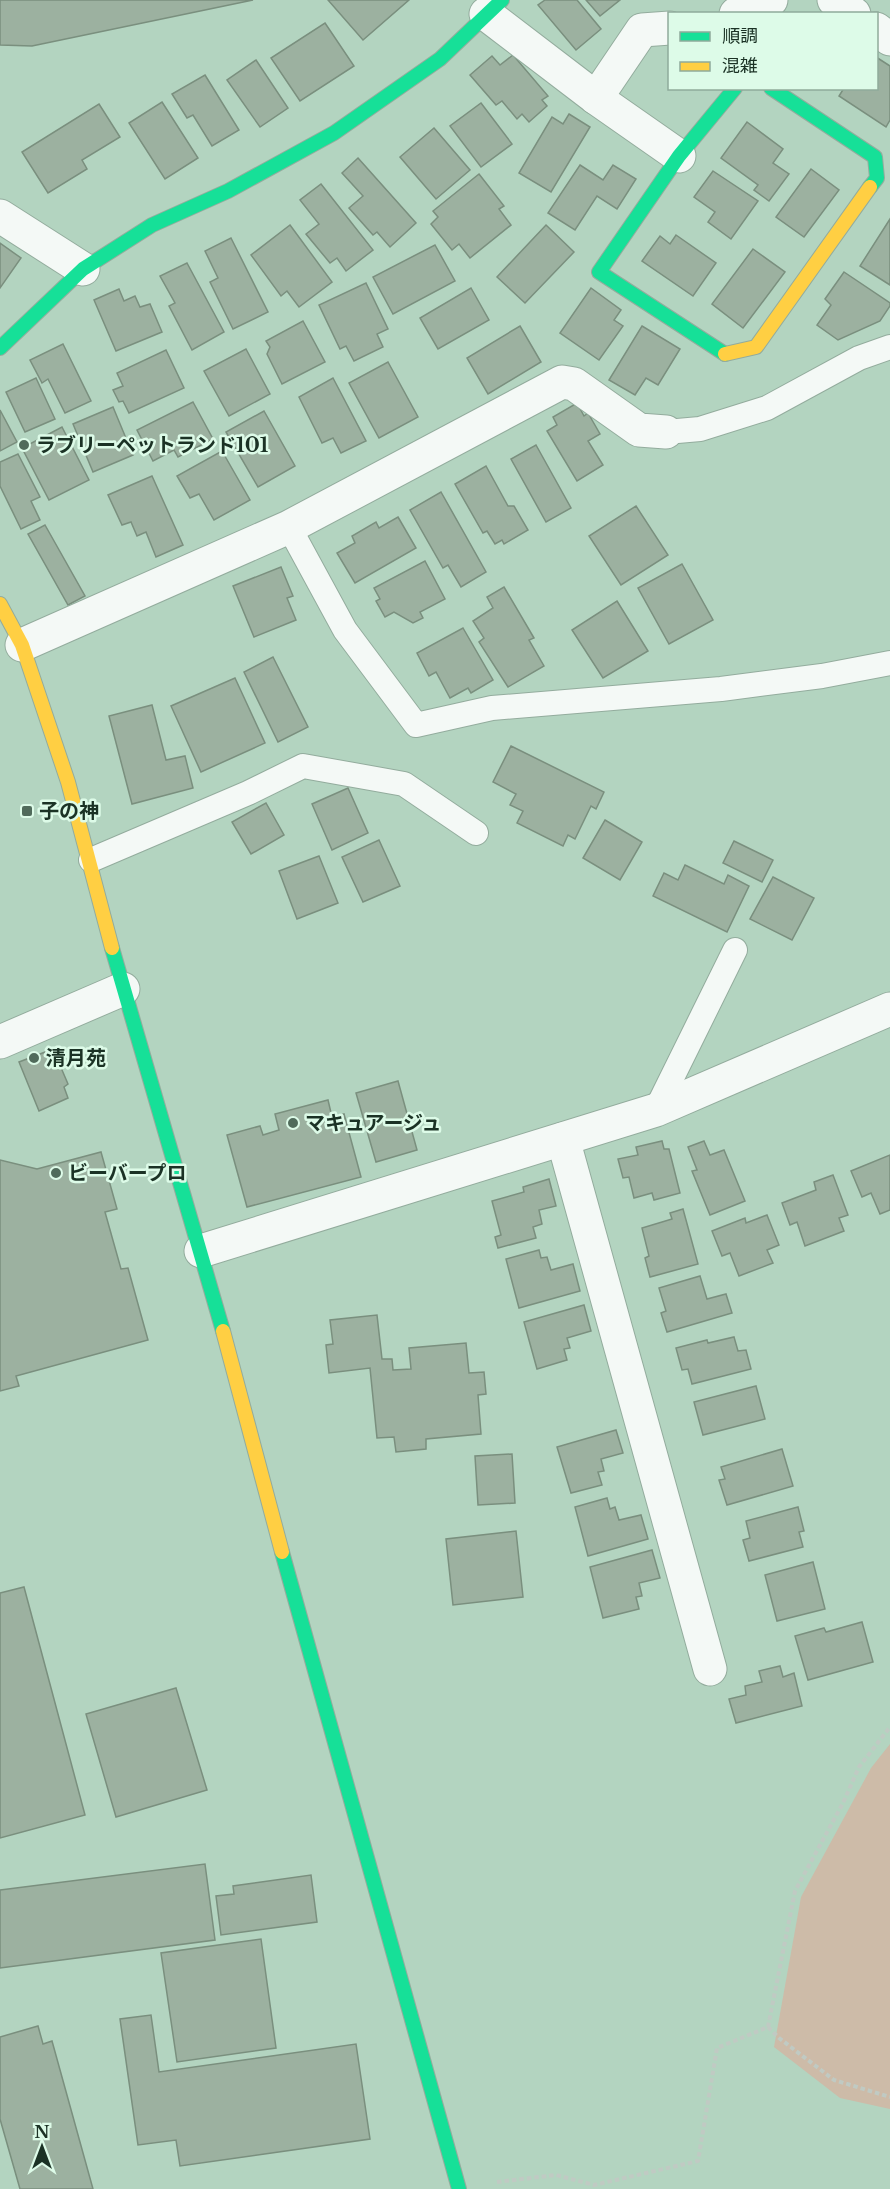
<svg xmlns="http://www.w3.org/2000/svg" width="890" height="2189" viewBox="0 0 890 2189" font-family="'Libre Baskerville','Noto Sans JP',serif">
<style>
.green{fill:#cdbba8}
.building{fill:#9cb1a0;stroke:#7a8f7e;stroke-width:1.5}
.lines{fill:none;stroke-linecap:round;stroke-linejoin:round}
.lane-casing{stroke:#93ac9d;stroke-width:26}
.street-casing{stroke:#93ac9d;stroke-width:35}
.fast-casing{stroke:#93ac9d;stroke-width:16}
.slow-casing{stroke:#93ac9d;stroke-width:16}
.path{stroke:#c0cac3;stroke-width:4;stroke-dasharray:4.5 3;stroke-linecap:butt}
.lane{stroke:#f4f9f6;stroke-width:24}
.street{stroke:#f4f9f6;stroke-width:33}
.fast{stroke:#16e098;stroke-width:14}
.slow{stroke:#ffcf43;stroke-width:14}
.poi-dot{fill:#506b5b;stroke:#ddfbe8;stroke-width:2}
.labels{text-anchor:middle;dominant-baseline:central;stroke-width:5;stroke-linejoin:round;paint-order:stroke}
.poi-label{font-size:20px;font-weight:bold;fill:#1b3225;stroke:#ddfbe8;text-anchor:start}
</style>
<rect width="100%" height="100%" fill="#b3d4c0"/>
<polygon class="green" points="890,1744 890,2109 840,2098 774,2047 801,1897 871,1768"/>
<g class="building">
<polygon points="0,0 253,0 32,46 0,45"/>
<polygon points="328,0 409,0 363,40"/>
<polygon points="545,0 577,0 601,29 576,50 538,5"/>
<polygon points="586,0 620,0 600,16"/>
<polygon points="325,23 354,66 300,101 271,58"/>
<polygon points="513,55 548,96 542,100 547,106 529,122 522,114 517,119 502,101 496,105 470,75 492,56 500,65"/>
<polygon points="876,57 890,66 890,120 886,127 839,96 844,88 876,88"/>
<polygon points="256,60 288,108 260,127 227,80"/>
<polygon points="205,75 239,130 212,146 193,115 187,118 172,94"/>
<polygon points="162,102 198,158 165,179 129,123"/>
<polygon points="481,103 512,144 481,167 450,126"/>
<polygon points="99,104 120,137 82,160 87,169 48,193 22,152"/>
<polygon points="569,114 590,127 551,192 519,173 552,117 563,124"/>
<polygon points="747,122 783,149 773,163 789,174 769,201 754,190 758,185 721,158"/>
<polygon points="434,128 470,170 436,199 400,157"/>
<polygon points="358,158 416,223 390,247 377,232 373,235 349,208 363,196 342,173"/>
<polygon points="580,165 603,180 613,165 636,179 617,209 597,196 575,230 548,213"/>
<polygon points="811,169 839,190 804,237 776,217"/>
<polygon points="713,171 758,201 731,239 708,222 715,212 694,197"/>
<polygon points="479,174 504,206 499,209 511,225 470,258 459,244 452,250 431,224 438,217 433,211"/>
<polygon points="321,184 373,250 346,271 337,258 330,263 306,234 319,224 300,200"/>
<polygon points="890,219 890,285 860,266"/>
<polygon points="290,225 332,282 299,307 287,291 281,296 251,255"/>
<polygon points="546,225 574,252 525,303 497,277"/>
<polygon points="676,235 716,263 693,296 642,261 660,236 670,244"/>
<polygon points="231,238 268,312 233,329 210,282 218,278 205,251"/>
<polygon points="0,243 21,258 0,288"/>
<polygon points="435,245 455,281 393,314 373,277"/>
<polygon points="753,249 785,272 743,328 712,304"/>
<polygon points="187,263 224,332 192,350 169,306 175,303 160,276"/>
<polygon points="844,272 890,303 890,306 880,321 838,340 817,325 831,305 825,299"/>
<polygon points="366,283 388,329 377,334 383,347 354,361 346,346 340,349 319,305"/>
<polygon points="471,288 489,320 438,349 420,318"/>
<polygon points="591,288 621,310 614,320 623,326 599,360 560,333"/>
<polygon points="119,289 124,301 135,296 140,307 150,304 162,332 116,351 94,300"/>
<polygon points="303,321 325,362 282,384 267,354 270,347 266,341"/>
<polygon points="520,326 541,362 488,394 467,358"/>
<polygon points="642,326 680,349 658,385 646,378 635,395 609,380"/>
<polygon points="63,344 91,401 65,413 48,379 42,383 30,360"/>
<polygon points="246,349 270,394 229,416 204,371"/>
<polygon points="166,350 184,388 129,413 123,401 119,402 113,390 123,386 117,373"/>
<polygon points="388,362 418,417 379,438 349,383"/>
<polygon points="36,378 55,419 25,432 6,392"/>
<polygon points="333,378 366,441 341,453 333,438 322,443 299,397"/>
<polygon points="193,402 213,439 178,457 174,450 153,461 137,430"/>
<polygon points="577,403 584,416 588,413 600,434 588,441 603,465 577,481 547,431 557,425 553,417"/>
<polygon points="113,407 133,455 93,472 73,424"/>
<polygon points="0,410 17,442 0,451"/>
<polygon points="264,411 295,466 258,487 226,432"/>
<polygon points="62,427 89,480 49,500 22,448"/>
<polygon points="536,445 571,508 546,522 511,459"/>
<polygon points="222,451 250,500 214,520 199,494 190,498 177,476"/>
<polygon points="18,454 40,497 31,501 40,520 21,529 0,486 0,462"/>
<polygon points="486,466 508,506 514,506 528,530 504,544 502,540 495,544 487,531 483,533 455,484"/>
<polygon points="152,476 183,545 156,557 146,532 137,536 131,522 122,525 108,495"/>
<polygon points="441,492 486,572 461,587 448,565 443,568 410,510"/>
<polygon points="636,506 668,555 621,585 589,536"/>
<polygon points="398,517 416,548 355,583 337,553 355,543 352,536 376,522 379,528"/>
<polygon points="45,525 85,596 68,605 28,534"/>
<polygon points="425,561 445,599 420,612 423,618 413,623 394,612 385,617 376,601 380,599 374,588"/>
<polygon points="682,564 713,620 669,644 638,588"/>
<polygon points="281,567 293,596 287,598 296,620 254,637 233,586"/>
<polygon points="504,587 534,638 529,640 544,666 508,687 479,642 484,638 473,621 493,608 487,597"/>
<polygon points="617,601 648,651 603,678 572,630"/>
<polygon points="463,628 493,680 471,693 468,688 450,698 436,672 429,676 417,653"/>
<polygon points="273,657 308,727 278,742 244,672"/>
<polygon points="235,678 265,743 201,772 171,706"/>
<polygon points="152,705 166,760 185,756 193,788 132,804 109,716"/>
<polygon points="511,746 604,792 596,809 591,806 575,839 568,835 563,846 517,823 523,811 510,805 516,794 493,782"/>
<polygon points="348,788 368,833 332,850 312,804"/>
<polygon points="266,803 284,835 251,854 232,822"/>
<polygon points="605,820 642,842 620,880 583,858"/>
<polygon points="379,840 400,886 363,902 342,857"/>
<polygon points="734,841 773,860 762,882 723,863"/>
<polygon points="319,856 338,903 297,919 279,871"/>
<polygon points="685,865 724,884 728,875 749,886 727,932 653,896 664,873 678,880"/>
<polygon points="773,877 814,898 792,940 750,919"/>
<polygon points="53,1049 68,1084 64,1087 68,1098 39,1111 19,1062"/>
<polygon points="398,1081 417,1150 376,1162 356,1093"/>
<polygon points="328,1100 332,1117 344,1114 361,1177 247,1207 227,1135 260,1126 263,1135 279,1130 275,1114"/>
<polygon points="662,1141 664,1149 669,1149 680,1193 654,1200 652,1193 634,1198 629,1177 623,1178 618,1159 638,1155 636,1147"/>
<polygon points="704,1141 710,1155 724,1150 745,1201 710,1215 692,1171 697,1170 688,1147"/>
<polygon points="101,1152 117,1209 105,1212 121,1269 128,1268 148,1340 16,1376 19,1386 0,1391 0,1160 37,1169"/>
<polygon points="890,1155 890,1210 880,1214 871,1193 862,1197 851,1171"/>
<polygon points="833,1175 848,1215 839,1218 844,1231 805,1246 797,1222 790,1225 782,1203 816,1190 814,1182"/>
<polygon points="549,1179 556,1206 539,1210 542,1224 533,1227 536,1238 498,1248 495,1237 501,1235 492,1201 524,1192 523,1187"/>
<polygon points="683,1209 698,1264 650,1277 645,1258 649,1256 642,1228 672,1219 670,1213"/>
<polygon points="767,1215 779,1245 767,1250 773,1263 739,1276 730,1253 722,1256 712,1231 745,1218 746,1223"/>
<polygon points="539,1250 541,1258 547,1257 551,1270 573,1264 580,1291 519,1308 506,1259"/>
<polygon points="700,1276 707,1299 726,1294 732,1313 667,1332 661,1313 666,1311 659,1288"/>
<polygon points="584,1305 591,1331 567,1338 570,1348 564,1349 567,1360 537,1369 524,1322"/>
<polygon points="377,1315 382,1359 392,1359 393,1370 411,1369 409,1348 466,1343 469,1373 484,1372 486,1394 478,1395 481,1434 426,1439 426,1449 396,1452 394,1437 377,1438 370,1368 329,1373 326,1345 333,1344 330,1320"/>
<polygon points="734,1337 738,1351 746,1350 751,1369 692,1384 688,1369 682,1370 676,1348 707,1340 708,1343"/>
<polygon points="756,1386 765,1419 703,1435 694,1402"/>
<polygon points="616,1430 623,1453 601,1459 604,1471 598,1472 602,1485 571,1493 557,1447"/>
<polygon points="782,1449 793,1486 727,1505 719,1480 725,1479 721,1467"/>
<polygon points="512,1454 515,1503 478,1505 475,1456"/>
<polygon points="607,1498 610,1509 615,1507 619,1520 641,1515 648,1539 588,1556 575,1507"/>
<polygon points="798,1507 804,1531 799,1532 803,1547 749,1561 743,1540 750,1538 746,1521"/>
<polygon points="516,1531 523,1597 453,1605 446,1539"/>
<polygon points="652,1550 660,1578 639,1583 642,1596 636,1597 639,1609 603,1618 590,1567"/>
<polygon points="813,1562 825,1609 777,1621 765,1575"/>
<polygon points="24,1587 85,1815 0,1838 0,1593"/>
<polygon points="862,1622 873,1662 808,1680 795,1636 824,1628 826,1632"/>
<polygon points="780,1666 783,1677 794,1673 802,1706 736,1723 729,1699 746,1695 745,1686 762,1682 759,1671"/>
<polygon points="176,1688 207,1790 116,1817 86,1714"/>
<polygon points="205,1864 215,1940 0,1968 0,1890"/>
<polygon points="311,1875 317,1922 221,1935 216,1896 234,1894 233,1886"/>
<polygon points="261,1939 276,2048 177,2062 161,1953"/>
<polygon points="151,2015 159,2072 356,2044 370,2139 180,2166 176,2140 138,2145 120,2019"/>
<polygon points="38,2026 43,2044 52,2041 93,2189 20,2189 0,2119 0,2037"/>
</g>
<g class="lines">
<g class="lane-casing">
<g id="lane">
<polyline points="666,432 700,429 767,408 859,358 890,347"/>
<polyline points="289,527 345,630 416,725 492,708 721,689 822,676 890,663"/>
<polyline points="91,860 248,793 303,766 404,784 476,833"/>
<polyline points="656,1110 735,950"/>
</g>
</g>
<g class="street-casing">
<g id="street">
<polyline points="834,0 854,14"/>
<polyline points="486,14 596,98 642,30 670,28"/>
<polyline points="736,14 771,0"/>
<polyline points="876,29 890,39"/>
<polyline points="596,98 679,156"/>
<polyline points="0,216 83,269"/>
<polyline points="22,645 289,527 562,382 574,384 639,430 666,432"/>
<polyline points="0,1042 123,989"/>
<polyline points="563,1139 710,1669"/>
<polyline points="201,1251 656,1110 890,1009"/>
</g>
</g>
<g class="fast-casing">
<g id="fast">
<polyline points="771,88 875,157 877,178 870,187"/>
<polyline points="0,348 83,269 152,225 228,191 334,133 440,59 502,0"/>
<polyline points="725,354 599,272 679,156 735,88"/>
<polyline points="112,948 223,1331"/>
<polyline points="282,1552 459,2189"/>
</g>
</g>
<g class="slow-casing">
<g id="slow">
<polyline points="725,354 756,347 870,187"/>
<polyline points="0,604 22,645 68,782 112,948"/>
<polyline points="223,1331 282,1552"/>
</g>
</g>
<g class="path">
<polyline points="768,2027 779,2038 834,2080 890,2097"/>
<polyline points="497,2182 556,2175 594,2185 698,2161 717,2048 768,2027 795,1891 843,1803 859,1767 890,1727"/>
</g>
<use href="#lane" class="lane"/>
<use href="#street" class="street"/>
<use href="#fast" class="fast"/>
<use href="#slow" class="slow"/>
</g>
<g class="poi-dot">
<circle cx="24" cy="445" r="6"/>
<rect x="21" y="805" width="12" height="12" rx="3"/>
<circle cx="34" cy="1058" r="6"/>
<circle cx="293" cy="1123" r="6"/>
<circle cx="56" cy="1173" r="6"/>
</g>
<g class="labels">
<g class="poi-label">
<text x="36" y="445">ラブリーペットランド101</text>
<text x="39" y="811">子の神</text>
<text x="46" y="1058">清月苑</text>
<text x="305" y="1123">マキュアージュ</text>
<text x="68" y="1173">ビーバープロ</text>
</g>
</g>
<rect x="668" y="12" width="210" height="78" fill="#ddfbe8" stroke="#8fab9a" stroke-width="1.5"/>
<rect x="680" y="32" width="30" height="9" fill="#16e098" stroke="#8fab9a" stroke-width="1.5"/>
<text x="722" y="42" font-size="18" fill="#1b3225">順調</text>
<rect x="680" y="62" width="30" height="9" fill="#ffcf43" stroke="#8fab9a" stroke-width="1.5"/>
<text x="722" y="72" font-size="18" fill="#1b3225">混雑</text>
<g transform="translate(42 2147)" stroke="#ddfbe8" stroke-width="4.5" paint-order="stroke">
<path d="M0-4.5L10 22L0 15L-10 22Z" fill="#1b3225"/>
<text y="-9" font-size="16" font-weight="bold" text-anchor="middle" fill="#1b3225">N</text>
</g>
</svg>
